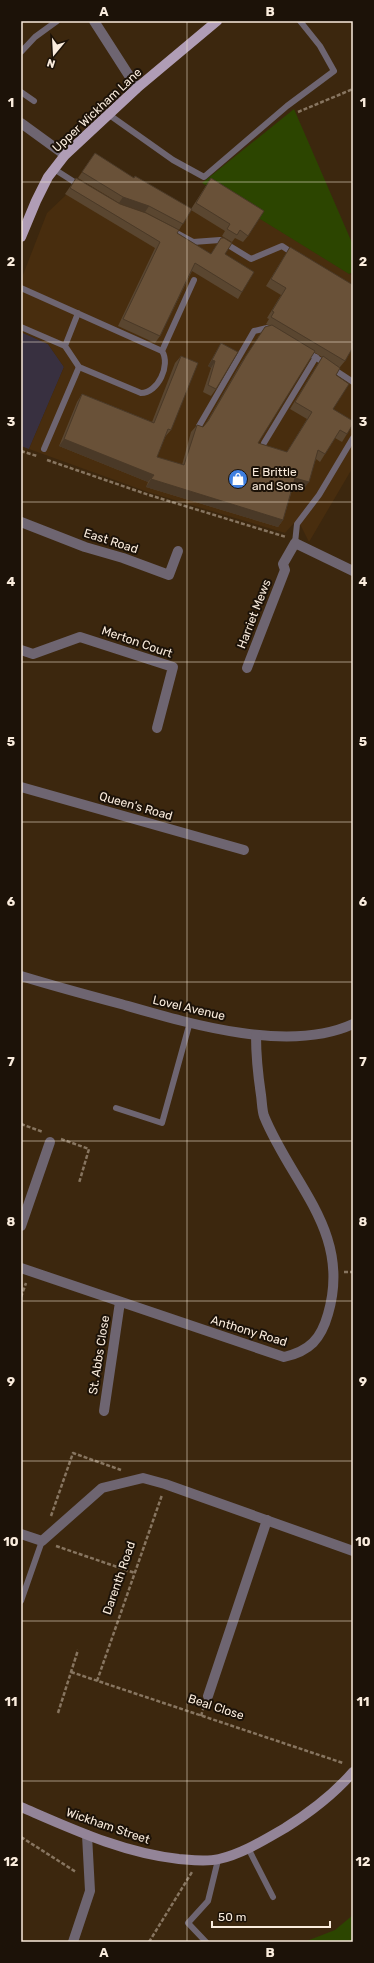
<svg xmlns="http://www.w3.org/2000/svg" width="374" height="1963" viewBox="0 0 374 1963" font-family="Rubik,sans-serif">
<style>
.commercial{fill:#383040}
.built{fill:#482d0e}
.green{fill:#2c4500}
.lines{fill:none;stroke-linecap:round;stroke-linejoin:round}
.path{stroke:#877560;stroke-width:2.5;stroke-dasharray:4 2;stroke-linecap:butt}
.lane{stroke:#6e6571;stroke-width:6}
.street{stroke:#6e6571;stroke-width:10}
.secondary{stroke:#938498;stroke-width:10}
.primary{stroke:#b09db6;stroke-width:10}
.wall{fill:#5a4630;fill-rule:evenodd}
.shaded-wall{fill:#4a3927}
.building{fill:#695138;stroke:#4a3927}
.grid{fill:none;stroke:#faecdd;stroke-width:1;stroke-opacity:0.55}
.labels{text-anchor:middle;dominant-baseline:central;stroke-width:4;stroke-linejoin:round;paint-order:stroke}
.street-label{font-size:12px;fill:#faecdd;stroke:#1c1208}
.poi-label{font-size:12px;fill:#faecdd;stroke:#1c1208;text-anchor:start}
.neatline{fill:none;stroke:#faecdd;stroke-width:1.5}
.grid-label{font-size:13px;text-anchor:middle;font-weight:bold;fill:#faecdd}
</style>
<rect width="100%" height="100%" fill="#3c270e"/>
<polygon class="commercial" points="21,332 48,344 64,367 29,449 21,446"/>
<polygon class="built" points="91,158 188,215 206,185 353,276 353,467 309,542 301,526 294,523 285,533 148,492 29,449 64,367 48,344 21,332 21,280 47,213 65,196"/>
<g class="green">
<polygon points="294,109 353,245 353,272 349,274 202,183"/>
<polygon points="353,1915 353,1942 304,1942 335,1930"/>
</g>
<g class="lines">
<g class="path">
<polyline points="298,112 353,89"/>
<polyline points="21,451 37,456"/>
<polyline points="47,460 149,495 286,537"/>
<polyline points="21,1124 43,1132"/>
<polyline points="61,1139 89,1149 79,1183"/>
<polyline points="344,1272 353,1272"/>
<polyline points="21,1297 26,1283"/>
<polyline points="51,1516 73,1453 121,1470"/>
<polyline points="56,1546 135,1573"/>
<polyline points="71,1672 343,1763"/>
<polyline points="97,1681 162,1495"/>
<polyline points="58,1713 78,1650"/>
<polyline points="201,1716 204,1706"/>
<polyline points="21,1837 76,1872"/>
<polyline points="149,1942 192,1872"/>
</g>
<g class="lane">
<polyline points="21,52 35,37 57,21"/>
<polyline points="21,92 34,101"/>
<polyline points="108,114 173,160 204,177 287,106 334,71 320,46 300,21"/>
<polyline points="54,169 79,185"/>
<polyline points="171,230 193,242 220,240 251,259 282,246 294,254"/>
<path d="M 21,288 L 162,351 C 171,365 158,393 141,393 L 79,367 L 65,346 L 78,313"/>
<polyline points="21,327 65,346"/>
<polyline points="162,351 194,280"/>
<polyline points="306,351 353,382"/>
<polyline points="199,426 254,331 267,328 271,330"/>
<polyline points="264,443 316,357"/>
<polyline points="44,449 79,367"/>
<polyline points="295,543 297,524 319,495 353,438"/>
<polyline points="116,1108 162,1123 190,1022"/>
<polyline points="21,1601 42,1541"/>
<polyline points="248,1848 273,1897"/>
<polyline points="206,1942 188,1923 208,1901 218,1860"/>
</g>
<g class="street">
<polyline points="94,21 137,88"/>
<polyline points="21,123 65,155"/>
<polyline points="21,522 85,547 123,558 169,575 178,551"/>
<polyline points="21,650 33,654 80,637 173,667 157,728"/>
<polyline points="247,668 285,570 283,564 295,543 353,571"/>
<polyline points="21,787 244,850"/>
<path d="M 21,976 C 54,986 87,995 121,1004 C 187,1023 288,1054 353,1024"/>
<polyline points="21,1226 50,1142"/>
<path d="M 21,1268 L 284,1357 C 310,1351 321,1339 328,1314 C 352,1232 292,1185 264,1116 C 262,1110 262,1102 261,1095 C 258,1075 256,1056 256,1035"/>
<polyline points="104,1411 120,1302"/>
<polyline points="21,1534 42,1541 102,1488 143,1478 165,1484 353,1551"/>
<polyline points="208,1696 267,1520"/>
<polyline points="73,1942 90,1891 87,1835"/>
</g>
<path class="secondary" d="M 21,1807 C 72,1829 123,1853 179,1859 C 192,1860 206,1862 219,1859 C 242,1854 264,1840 285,1828 C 309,1813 334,1794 353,1772"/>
<polyline class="primary" points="21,237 36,201 48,177 65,155 137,88 217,21"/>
</g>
<g class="wall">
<polygon points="91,159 133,178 191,209 211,178 248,236 243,242 235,238 232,242 222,236 225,231 191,210 179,230 145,212 119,203 78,178"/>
<polygon points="76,178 120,204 177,233 211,254 221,238 225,254 242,292 238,299 192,271 160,336 155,343 118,326 155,248 65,194"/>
<path d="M 290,247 L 345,361 L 340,367 L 336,375 L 333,409 L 347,434 L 342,442 L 335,438 L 320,462 L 316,459 L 303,490 L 293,487 L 283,520 L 278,527 L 146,487 L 148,482 L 59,446 L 77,402 L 82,394 L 152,422 L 175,363 L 181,356 L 171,430 L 165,437 L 157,457 L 182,465 L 191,432 L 197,425 L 203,427 L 205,425 L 241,363 L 265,327 L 270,326 L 266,324 L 269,319 L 267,318 L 281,295 L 266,286 ZM 314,352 L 322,357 L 290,409 L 307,419 L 287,452 L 258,443 Z"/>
<polygon points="221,343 216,389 211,396 203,392 211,368 208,366 217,350"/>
</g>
<g class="shaded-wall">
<polygon points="123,197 149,206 145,212 119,203"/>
<polygon points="212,360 215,361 211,368 208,366"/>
<polygon points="64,439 154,475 148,482 59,446"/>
<polygon points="295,478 309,482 303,490 290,486"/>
<polygon points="151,479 283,520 278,527 146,487"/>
</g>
<g class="building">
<polygon points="95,153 134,178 135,176 192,209 183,224 149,206 123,197 82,172"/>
<polygon points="76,178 120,204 146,213 179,230 177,233 211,254 221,238 224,238 232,243 225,254 254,272 242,292 195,263 160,336 123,319 160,242 70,188"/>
<polygon points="211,178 264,211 248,236 240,230 237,235 227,229 230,224 196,203"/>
<polygon points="290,247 353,285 353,347 345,361 271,317 274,312 272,311 286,288 271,279"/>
<polygon points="272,325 315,351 258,443 287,452 312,412 295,402 323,356 340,368 336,375 349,384 333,409 353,421 353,424 347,434 340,430 325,454 318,450 309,482 295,478 283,520 151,479 154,475 64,439 82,394 154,423 181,356 198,363 171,430 168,429 157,457 184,465 197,425 203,427 208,421 246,356 265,327"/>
<polygon points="221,343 238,352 216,389 208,385 215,361 212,360"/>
</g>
<path class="grid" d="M 187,21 L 187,1942M 21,182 L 353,182M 21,342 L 353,342M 21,502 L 353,502M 21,662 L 353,662M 21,822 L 353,822M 21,982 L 353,982M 21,1141 L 353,1141M 21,1301 L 353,1301M 21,1461 L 353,1461M 21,1621 L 353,1621M 21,1781 L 353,1781"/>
<defs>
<g id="shop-disc" transform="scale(1)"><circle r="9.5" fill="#3f7fe0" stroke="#1c1208"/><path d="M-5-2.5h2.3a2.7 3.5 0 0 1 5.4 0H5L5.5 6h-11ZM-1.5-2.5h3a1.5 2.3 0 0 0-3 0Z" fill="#fff"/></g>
</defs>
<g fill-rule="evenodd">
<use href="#shop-disc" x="238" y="479"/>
</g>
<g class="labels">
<g class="street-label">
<text transform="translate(97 110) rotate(-43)">Upper Wickham Lane</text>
<text transform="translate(111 541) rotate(18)">East Road</text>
<text transform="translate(254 614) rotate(-69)">Harriet Mews</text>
<text transform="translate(137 642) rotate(19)">Merton Court</text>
<text transform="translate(136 806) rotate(16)">Queen's Road</text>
<text transform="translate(189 1008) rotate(13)">Lovel Avenue</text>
<text transform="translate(249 1331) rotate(17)">Anthony Road</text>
<text transform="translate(99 1355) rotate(-81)">St. Abbs Close</text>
<text transform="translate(119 1578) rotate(-71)">Darenth Road</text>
<text transform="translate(216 1707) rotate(18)">Beal Close</text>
<text transform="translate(108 1826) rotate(19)">Wickham Street</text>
</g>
<g class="poi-label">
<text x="252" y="472">E Brittle<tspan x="252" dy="14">and Sons</tspan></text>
</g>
</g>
<rect width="374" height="1963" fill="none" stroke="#1c1208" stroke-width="44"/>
<g transform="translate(54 54) rotate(198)" stroke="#1c1208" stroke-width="3" paint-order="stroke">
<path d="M0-3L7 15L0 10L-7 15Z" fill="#faecdd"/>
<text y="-6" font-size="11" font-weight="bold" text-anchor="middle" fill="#faecdd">N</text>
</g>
<path d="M212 1921v6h118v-6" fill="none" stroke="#faecdd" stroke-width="2"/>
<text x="218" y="1921" font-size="12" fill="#faecdd" stroke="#1c1208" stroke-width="3" paint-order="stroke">50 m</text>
<rect x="22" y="22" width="330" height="1919" class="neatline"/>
<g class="grid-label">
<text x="104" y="16">A</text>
<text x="270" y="16">B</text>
<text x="11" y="107">1</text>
<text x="363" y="107">1</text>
<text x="11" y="266">2</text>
<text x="363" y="266">2</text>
<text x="11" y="426">3</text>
<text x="363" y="426">3</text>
<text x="11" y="586">4</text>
<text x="363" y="586">4</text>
<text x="11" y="746">5</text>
<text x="363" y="746">5</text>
<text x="11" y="906">6</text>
<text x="363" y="906">6</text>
<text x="11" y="1066">7</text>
<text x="363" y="1066">7</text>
<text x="11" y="1226">8</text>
<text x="363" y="1226">8</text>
<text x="11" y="1386">9</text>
<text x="363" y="1386">9</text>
<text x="11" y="1546">10</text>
<text x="363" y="1546">10</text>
<text x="11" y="1706">11</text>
<text x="363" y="1706">11</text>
<text x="11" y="1866">12</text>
<text x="363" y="1866">12</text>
<text x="104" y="1957">A</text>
<text x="270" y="1957">B</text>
</g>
</svg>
